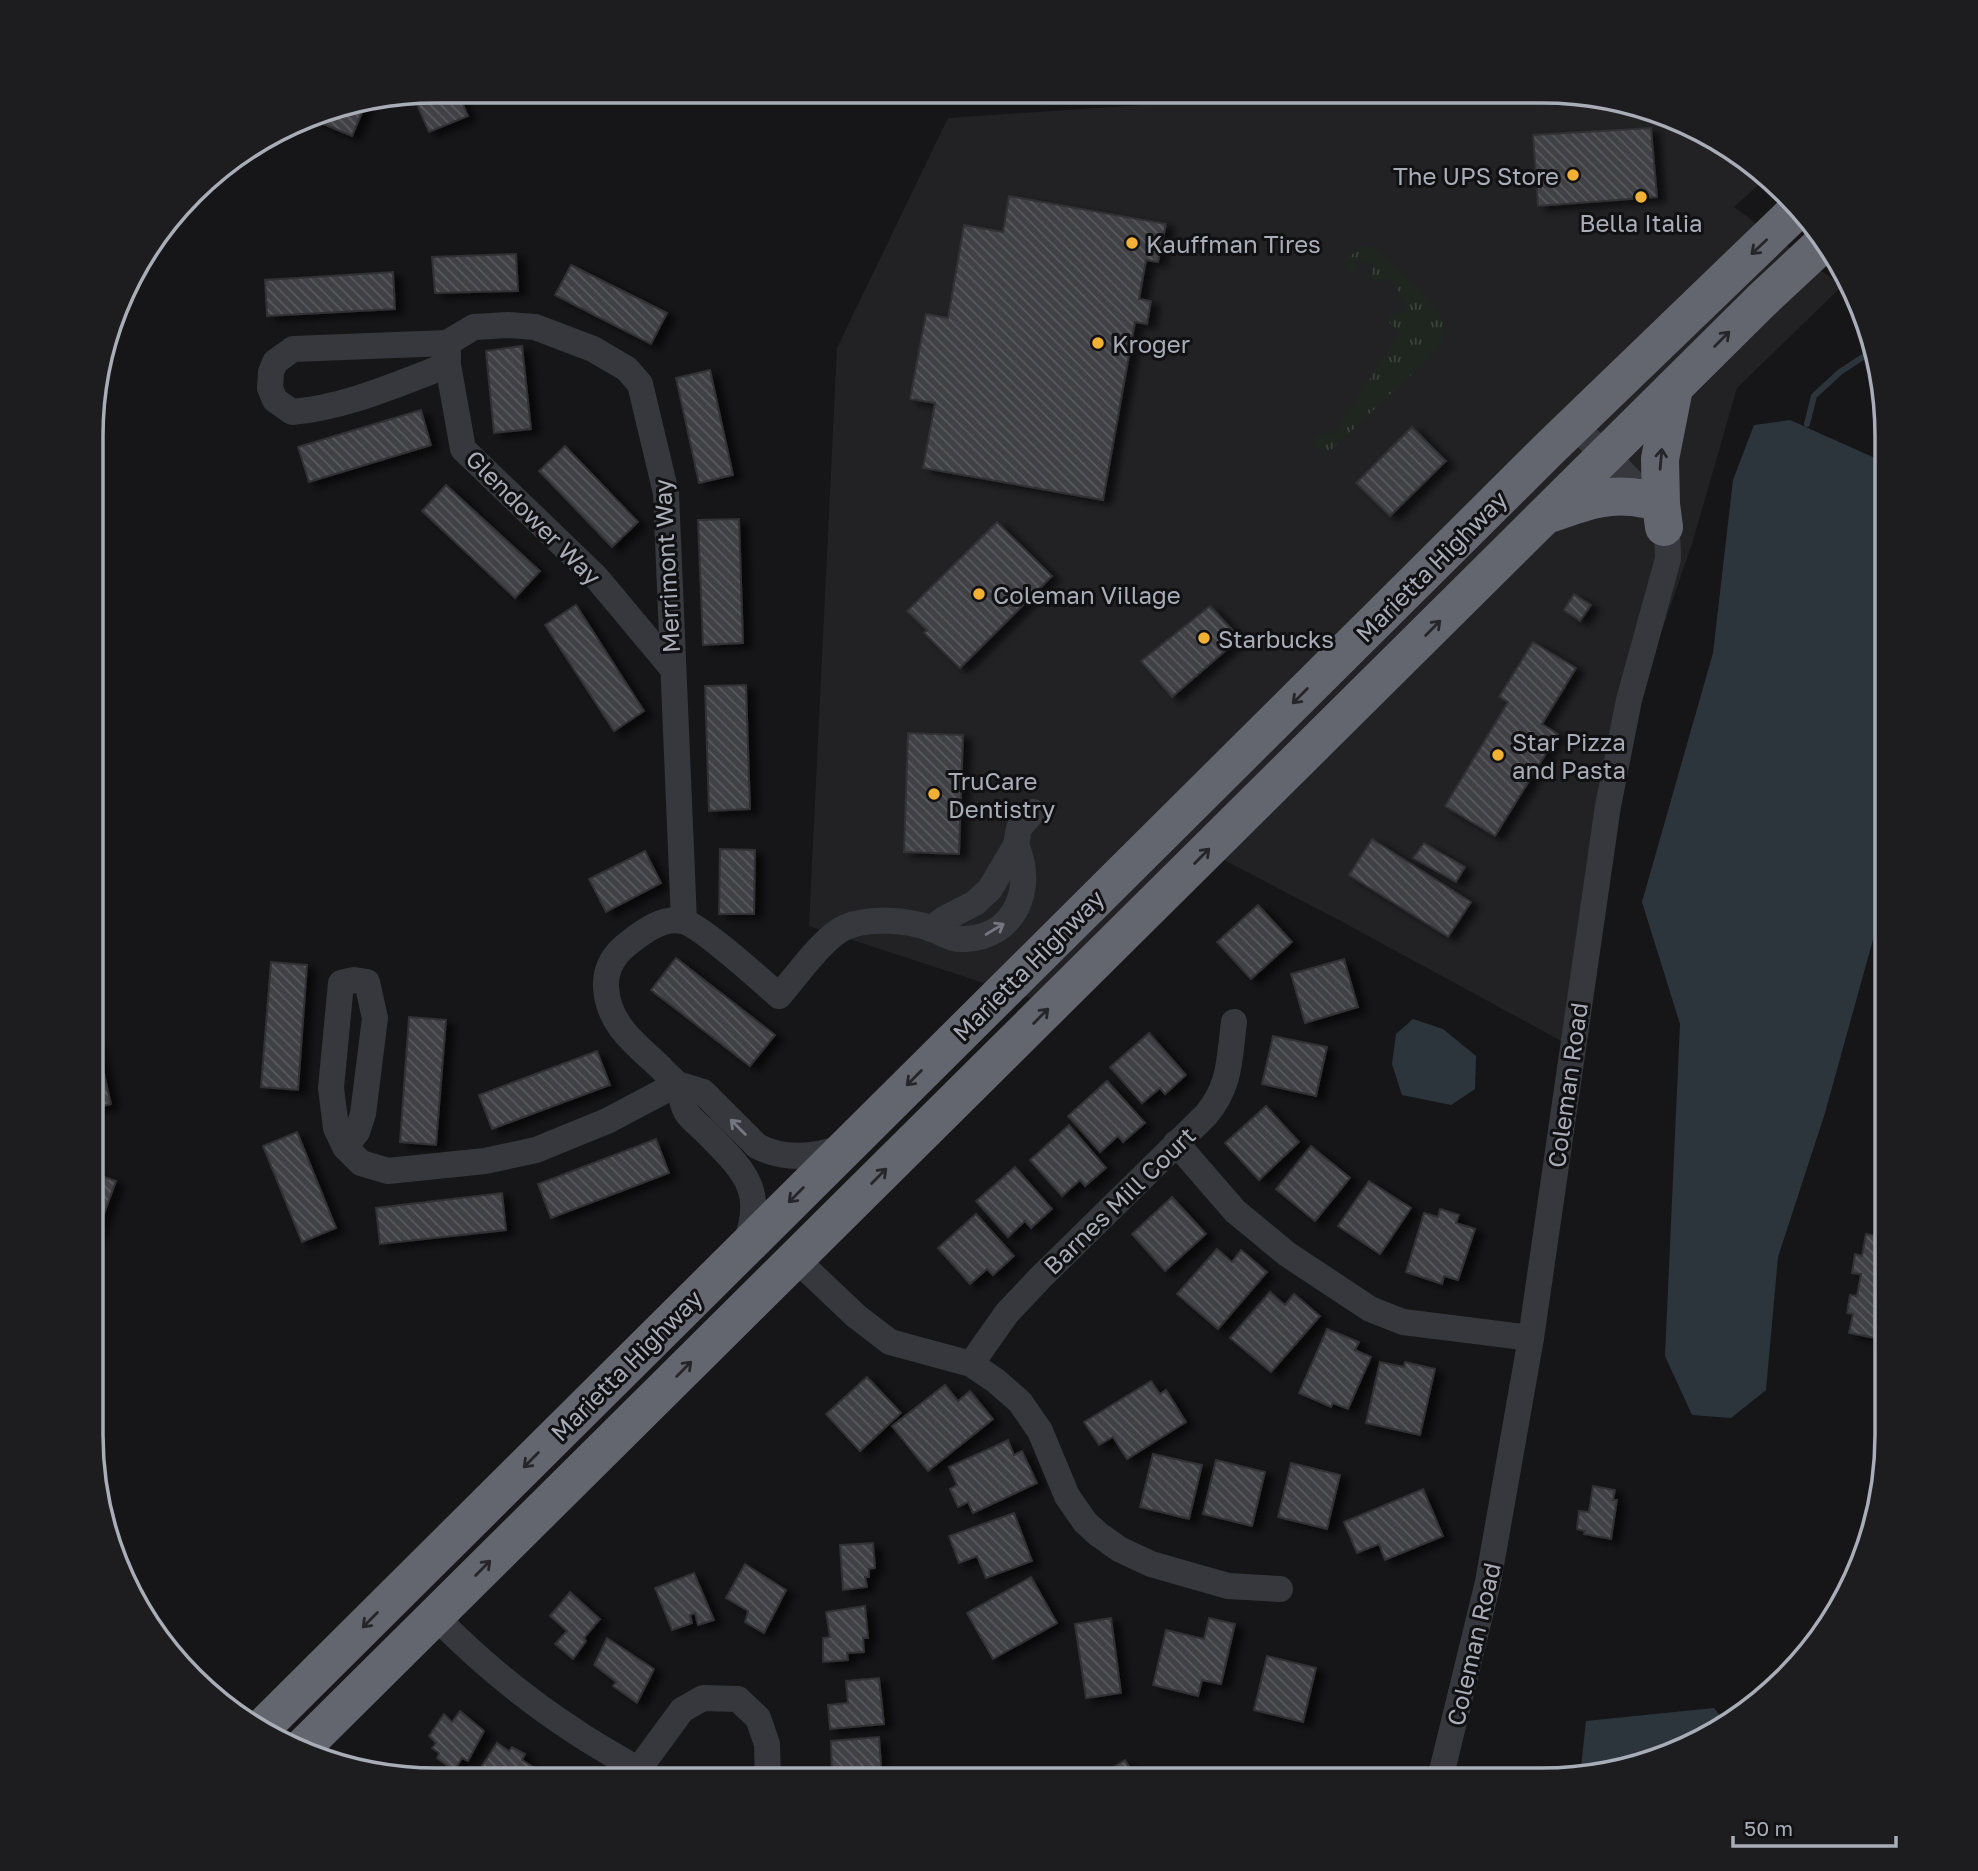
<svg xmlns="http://www.w3.org/2000/svg" width="1978" height="1871" viewBox="0 0 1978 1871" font-family="'Golos Text',sans-serif">
<style>
.built{fill:#222225}
.grass{fill:url(#grass-tufts)}
.water{fill:#2c353c}
.lines{fill:none;stroke-linecap:round;stroke-linejoin:round}
.stream{stroke:#2c353c;stroke-width:6}
.building{fill:url(#building-back-hatch);stroke:#303034;stroke-width:2;filter:url(#shadow)}
.minor{stroke:#37383d;stroke-width:26}
.highway{stroke:#63666e;stroke-width:38}
.oneway{stroke:#26262a}
.oneway2{stroke:#757881}
.poi-dot{fill:#f2b134;stroke:#111113;stroke-width:2.5}
.labels{text-anchor:middle;dominant-baseline:central;stroke-width:6;stroke-linejoin:round;paint-order:stroke}
.poi-label{font-size:24px;fill:#a8adb8;stroke:#111113;text-anchor:start}
.street-label{font-size:24px;fill:#a8adb8;stroke:#111113}
.rim{fill:none;stroke:#a8adb8;stroke-width:3.5}
</style>
<defs>
<pattern id="grass-tufts" width="24" height="20" patternUnits="userSpaceOnUse" patternTransform="scale(1.75)"><rect width="24" height="20" fill="#1e261f"/><path d="M3 7l-1-3M5 7V3M7 7l1-3M15 17l-1-3M17 17v-4M19 17l1-3" fill="none" stroke="#3c433d"/></pattern>
<pattern id="building-back-hatch" width="6" height="6" patternUnits="userSpaceOnUse" patternTransform="scale(1.75)"><rect width="6" height="6" fill="#404145"/><path d="M-1 5l2 2M0 0l6 6M5-1l2 2" fill="none" stroke="#595a5e"/></pattern>
<filter id="shadow"><feDropShadow dx="8" dy="4.5" stdDeviation="3.5" flood-color="#0009"/></filter>
</defs>
<rect width="100%" height="100%" fill="#161618"/>
<polygon class="built" points="1333,92 1565,92 1695,127 1764,180 1734,207 1842,286 1737,388 1692,544 1666,619 1619,739 1578,1050 1337,919 1222,859 1061,1008 809,926 837,348 948,118"/>
<polygon class="grass" points="1362,246 1376,249 1426,297 1440,315 1444,328 1440,344 1429,358 1332,449 1322,452 1314,445 1315,438 1321,433 1333,435 1400,333 1388,321 1390,316 1407,310 1392,277 1377,282 1372,279 1373,264 1358,259 1357,270 1347,273 1347,259"/>
<g class="water">
<polygon points="1790,420 1886,463 1887,889 1825,1113 1778,1257 1766,1390 1731,1418 1692,1415 1665,1356 1680,1024 1642,902 1713,653 1733,480 1754,425"/>
<polygon points="1413,1019 1443,1029 1476,1056 1475,1089 1451,1105 1402,1095 1392,1064 1396,1034"/>
<polygon points="1714,1708 1725,1722 1674,1754 1580,1776 1586,1721"/>
</g>
<g class="lines">
<polyline class="stream" points="1807,424 1814,396 1840,372 1872,351"/>
</g>
<g class="building">
<polygon points="436,91 457,91 468,116 429,132 413,95"/>
<polygon points="366,103 352,136 309,118 325,109"/>
<polygon points="1651,128 1657,197 1538,206 1533,135"/>
<polygon points="1009,196 1166,224 1158,262 1146,260 1139,299 1151,301 1147,324 1135,322 1103,500 923,468 935,403 910,399 926,314 948,318 964,225 1003,232"/>
<polygon points="516,254 518,291 435,293 432,257"/>
<polygon points="571,265 667,313 651,344 555,295"/>
<polygon points="393,272 395,309 267,316 265,280"/>
<polygon points="522,346 531,429 494,433 486,351"/>
<polygon points="710,370 733,475 699,483 676,378"/>
<polygon points="421,410 431,445 309,482 298,447"/>
<polygon points="1412,427 1446,461 1390,516 1356,483"/>
<polygon points="565,446 638,522 612,547 539,471"/>
<polygon points="446,485 540,571 515,598 422,511"/>
<polygon points="739,519 743,643 703,645 698,520"/>
<polygon points="997,522 1052,576 960,668 924,633 927,630 907,611"/>
<polygon points="1574,594 1591,605 1580,621 1564,610"/>
<polygon points="576,605 644,711 614,731 545,625"/>
<polygon points="1210,606 1240,638 1172,697 1141,661"/>
<polygon points="1533,642 1576,668 1542,724 1558,734 1495,836 1445,806 1508,702 1499,697"/>
<polygon points="746,685 750,809 709,811 705,686"/>
<polygon points="908,733 963,735 959,854 904,852"/>
<polygon points="1372,839 1471,902 1448,937 1349,875"/>
<polygon points="1424,843 1465,867 1456,882 1413,858"/>
<polygon points="720,849 755,850 754,914 719,914"/>
<polygon points="645,851 661,883 606,912 589,879"/>
<polygon points="1258,905 1292,942 1251,979 1217,942"/>
<polygon points="676,958 775,1035 750,1066 651,990"/>
<polygon points="1344,959 1358,1007 1305,1023 1291,974"/>
<polygon points="271,962 307,965 298,1090 261,1087"/>
<polygon points="409,1017 446,1020 436,1145 400,1142"/>
<polygon points="1149,1033 1186,1075 1165,1094 1160,1088 1142,1103 1110,1067"/>
<polygon points="1273,1036 1327,1047 1316,1096 1262,1084"/>
<polygon points="96,1040 111,1104 94,1108 94,1041"/>
<polygon points="597,1051 610,1085 492,1129 479,1095"/>
<polygon points="1107,1081 1145,1123 1123,1142 1118,1136 1100,1152 1068,1116"/>
<polygon points="1266,1106 1299,1142 1259,1180 1225,1143"/>
<polygon points="1069,1125 1106,1168 1085,1186 1080,1180 1062,1196 1030,1160"/>
<polygon points="297,1132 336,1228 302,1242 263,1146"/>
<polygon points="656,1139 669,1173 551,1218 538,1184"/>
<polygon points="1311,1146 1350,1178 1315,1221 1276,1189"/>
<polygon points="1015,1167 1052,1209 1031,1228 1025,1221 1008,1237 976,1201"/>
<polygon points="93,1173 116,1181 94,1241 93,1241"/>
<polygon points="1369,1181 1411,1208 1380,1254 1338,1226"/>
<polygon points="502,1193 506,1230 380,1244 376,1208"/>
<polygon points="1172,1197 1206,1234 1165,1271 1132,1234"/>
<polygon points="1440,1209 1459,1215 1456,1223 1475,1229 1458,1280 1444,1276 1442,1284 1406,1272 1424,1213 1438,1217"/>
<polygon points="976,1214 1014,1256 993,1275 987,1269 970,1284 938,1248"/>
<polygon points="1866,1234 1887,1238 1887,1338 1875,1336 1875,1338 1849,1333 1853,1314 1847,1313 1850,1295 1857,1296 1861,1274 1852,1273 1855,1254 1862,1256"/>
<polygon points="1217,1249 1232,1262 1241,1250 1267,1272 1218,1329 1177,1294"/>
<polygon points="1270,1292 1285,1305 1294,1294 1320,1316 1271,1372 1230,1338"/>
<polygon points="1327,1329 1359,1342 1355,1350 1371,1357 1348,1409 1333,1403 1331,1407 1299,1393"/>
<polygon points="1380,1362 1404,1367 1405,1362 1435,1369 1420,1435 1366,1423"/>
<polygon points="867,1377 901,1413 860,1451 826,1414"/>
<polygon points="1151,1381 1160,1394 1166,1390 1186,1422 1127,1459 1113,1437 1099,1445 1084,1422"/>
<polygon points="945,1385 958,1401 970,1391 993,1419 928,1471 892,1426"/>
<polygon points="1008,1440 1014,1455 1022,1451 1037,1483 973,1513 968,1502 958,1507 950,1489 957,1485 949,1467"/>
<polygon points="1153,1454 1202,1465 1189,1519 1140,1507"/>
<polygon points="1216,1460 1265,1472 1252,1526 1203,1514"/>
<polygon points="1291,1463 1340,1475 1327,1529 1278,1517"/>
<polygon points="1593,1486 1615,1490 1613,1500 1617,1500 1611,1539 1584,1534 1585,1531 1577,1529 1579,1511 1589,1512"/>
<polygon points="1423,1489 1443,1536 1385,1560 1379,1544 1357,1553 1344,1522"/>
<polygon points="1014,1513 1032,1561 986,1578 977,1556 959,1563 949,1536"/>
<polygon points="873,1543 875,1568 869,1569 869,1577 865,1577 867,1587 843,1590 840,1545"/>
<polygon points="745,1564 786,1590 764,1633 745,1622 748,1611 726,1598"/>
<polygon points="694,1573 714,1620 698,1625 695,1613 690,1615 692,1623 672,1630 655,1588"/>
<polygon points="1031,1577 1057,1623 993,1659 967,1613"/>
<polygon points="570,1592 600,1619 584,1638 586,1641 573,1659 555,1644 567,1631 550,1616"/>
<polygon points="865,1606 868,1638 863,1638 864,1652 847,1653 848,1660 823,1662 823,1638 830,1637 826,1612"/>
<polygon points="1111,1618 1121,1693 1086,1698 1075,1624"/>
<polygon points="1209,1618 1235,1624 1221,1684 1202,1680 1198,1696 1153,1685 1166,1630 1204,1639"/>
<polygon points="607,1638 654,1669 637,1703 613,1686 616,1682 594,1665"/>
<polygon points="1267,1656 1316,1668 1303,1722 1254,1710"/>
<polygon points="879,1678 884,1724 830,1729 828,1705 848,1703 846,1681"/>
<polygon points="460,1711 484,1731 468,1761 462,1758 454,1771 437,1758 439,1753 432,1748 436,1743 429,1736 444,1714 452,1722"/>
<polygon points="879,1737 882,1780 846,1780 845,1771 832,1773 831,1741"/>
<polygon points="497,1743 509,1751 512,1747 525,1754 522,1760 541,1772 536,1780 494,1780 480,1769"/>
<polygon points="1125,1760 1137,1780 1094,1780"/>
</g>
<g class="lines">
<g class="minor">
<polyline points="448,348 448,365 463,449 596,577 672,668"/>
<path d="M 448,365 C 397,384 347,407 292,412 L 275,400 L 270,388 L 271,372 L 275,362 L 293,349 L 447,343 L 474,327 L 508,325 L 535,327 L 593,349 L 627,369 L 640,384 L 666,493 L 684,921"/>
<polyline points="931,929 944,919 975,903 990,889 1016,845 1019,828 1033,812"/>
<path d="M 677,1084 L 703,1092 L 757,1146 C 785,1161 816,1157 844,1147"/>
<polyline points="1176,1143 1235,1211 1287,1254 1370,1309 1403,1322 1531,1338"/>
<polyline points="345,1147 357,1132 363,1114 375,1018 367,982 354,980 341,983 331,1088 336,1128 345,1147 361,1163 388,1171 485,1161 536,1150 607,1121 677,1084"/>
<path d="M 744,1247 C 768,1190 743,1170 706,1132 C 700,1126 692,1120 687,1113 C 681,1105 682,1092 676,1083 C 672,1078 665,1073 661,1068 C 636,1044 608,1025 606,987 C 605,968 615,953 630,942 C 644,931 663,917 682,921 C 699,924 762,981 779,996 C 796,977 824,936 846,927 C 868,917 908,920 930,928 C 943,933 951,940 965,939 C 1016,937 1035,887 1016,845"/>
<polyline points="796,1259 856,1316 890,1342 971,1364 996,1381 1020,1402 1040,1431 1067,1496 1085,1522 1098,1534 1119,1549 1151,1564 1228,1586 1280,1589"/>
<path d="M 971,1364 L 1007,1313 L 1040,1278 L 1206,1115 C 1231,1085 1229,1060 1234,1022"/>
<path d="M 435,1616 C 477,1659 525,1699 576,1732 C 601,1749 629,1763 654,1780"/>
<polyline points="638,1770 682,1710 703,1698 738,1699 758,1718 767,1744 768,1780"/>
<path d="M 1440,1779 L 1488,1582 L 1531,1338 L 1608,806 L 1629,700 L 1668,559 C 1668,548 1668,536 1664,526 C 1649,493 1600,450 1573,425"/>
</g>
<g class="highway">
<path d="M 1552,513 C 1586,501 1609,492 1645,499"/>
<polyline points="1664,527 1661,504 1660,459 1674,388"/>
<polyline points="262,1728 1550,448 1800,207"/>
<polyline points="300,1750 1761,301 1823,243"/>
</g>
</g>
<defs><path id="oneway-shaft" d="M-6 0H5M1.5-3L5.5 0L1.5 3" fill="none" stroke-width="1.6" stroke-linecap="round" stroke-linejoin="round" transform="scale(1.75)"/></defs>
<g class="oneway">
<use href="#oneway-shaft" transform="translate(1759 247) rotate(137)"/>
<use href="#oneway-shaft" transform="translate(1722 339) rotate(-45)"/>
<use href="#oneway-shaft" transform="translate(1661 459) rotate(-85)"/>
<use href="#oneway-shaft" transform="translate(1433 628) rotate(-45)"/>
<use href="#oneway-shaft" transform="translate(1300 696) rotate(135)"/>
<use href="#oneway-shaft" transform="translate(1202 856) rotate(-45)"/>
<use href="#oneway-shaft" transform="translate(1041 1016) rotate(-45)"/>
<use href="#oneway-shaft" transform="translate(914 1078) rotate(135)"/>
<use href="#oneway-shaft" transform="translate(879 1176) rotate(-45)"/>
<use href="#oneway-shaft" transform="translate(796 1195) rotate(135)"/>
<use href="#oneway-shaft" transform="translate(684 1369) rotate(-45)"/>
<use href="#oneway-shaft" transform="translate(531 1460) rotate(135)"/>
<use href="#oneway-shaft" transform="translate(483 1568) rotate(-45)"/>
<use href="#oneway-shaft" transform="translate(370 1620) rotate(135)"/>
</g>
<g class="oneway2">
<use href="#oneway-shaft" transform="translate(995 929) rotate(-31)"/>
<use href="#oneway-shaft" transform="translate(738 1127) rotate(-135)"/>
</g>
<g class="poi-dot">
<circle cx="1573" cy="175" r="7"/>
<circle cx="1641" cy="197" r="7"/>
<circle cx="1132" cy="243" r="7"/>
<circle cx="1098" cy="343" r="7"/>
<circle cx="979" cy="594" r="7"/>
<circle cx="1204" cy="638" r="7"/>
<circle cx="1498" cy="755" r="7"/>
<circle cx="934" cy="794" r="7"/>
</g>
<g class="labels">
<g class="poi-label">
<text x="1559" y="175" text-anchor="end">The UPS Store</text>
<text x="1641" y="222" text-anchor="middle">Bella Italia</text>
<text x="1146" y="243">Kauffman Tires</text>
<text x="1112" y="343">Kroger</text>
<text x="993" y="594">Coleman Village</text>
<text x="1218" y="638">Starbucks</text>
<text x="1512" y="741">Star Pizza<tspan x="1512" dy="28">and Pasta</tspan></text>
<text x="948" y="780">TruCare<tspan x="948" dy="28">Dentistry</tspan></text>
</g>
<g class="street-label">
<text transform="translate(534 517) rotate(45)">Glendower Way</text>
<text transform="translate(666 566) rotate(-93)">Merrimont Way</text>
<text transform="translate(1431 566) rotate(-45)">Marietta Highway</text>
<text transform="translate(1028 965) rotate(-45)">Marietta Highway</text>
<text transform="translate(1567 1085) rotate(-82)">Coleman Road</text>
<text transform="translate(1119 1200) rotate(-44)">Barnes Mill Court</text>
<text transform="translate(626 1365) rotate(-45)">Marietta Highway</text>
<text transform="translate(1473 1644) rotate(-77)">Coleman Road</text>
</g>
</g>
<path d="M0 0H1978V1871H0ZM436 103H1542A333 333 0 0 1 1875 436V1435A333 333 0 0 1 1542 1768H436A333 333 0 0 1 103 1435V436A333 333 0 0 1 436 103Z" fill="#1d1d20" fill-rule="evenodd"/>
<path class="rim" d="M436 103H1542A333 333 0 0 1 1875 436V1435A333 333 0 0 1 1542 1768H436A333 333 0 0 1 103 1435V436A333 333 0 0 1 436 103Z"/>
<path d="M1733 1836v10h163v-10" fill="none" stroke="#a8adb8" stroke-width="3.5"/>
<text x="1744" y="1836" font-size="21" fill="#a8adb8" stroke="#111113" stroke-width="5" paint-order="stroke">50 m</text>
</svg>
